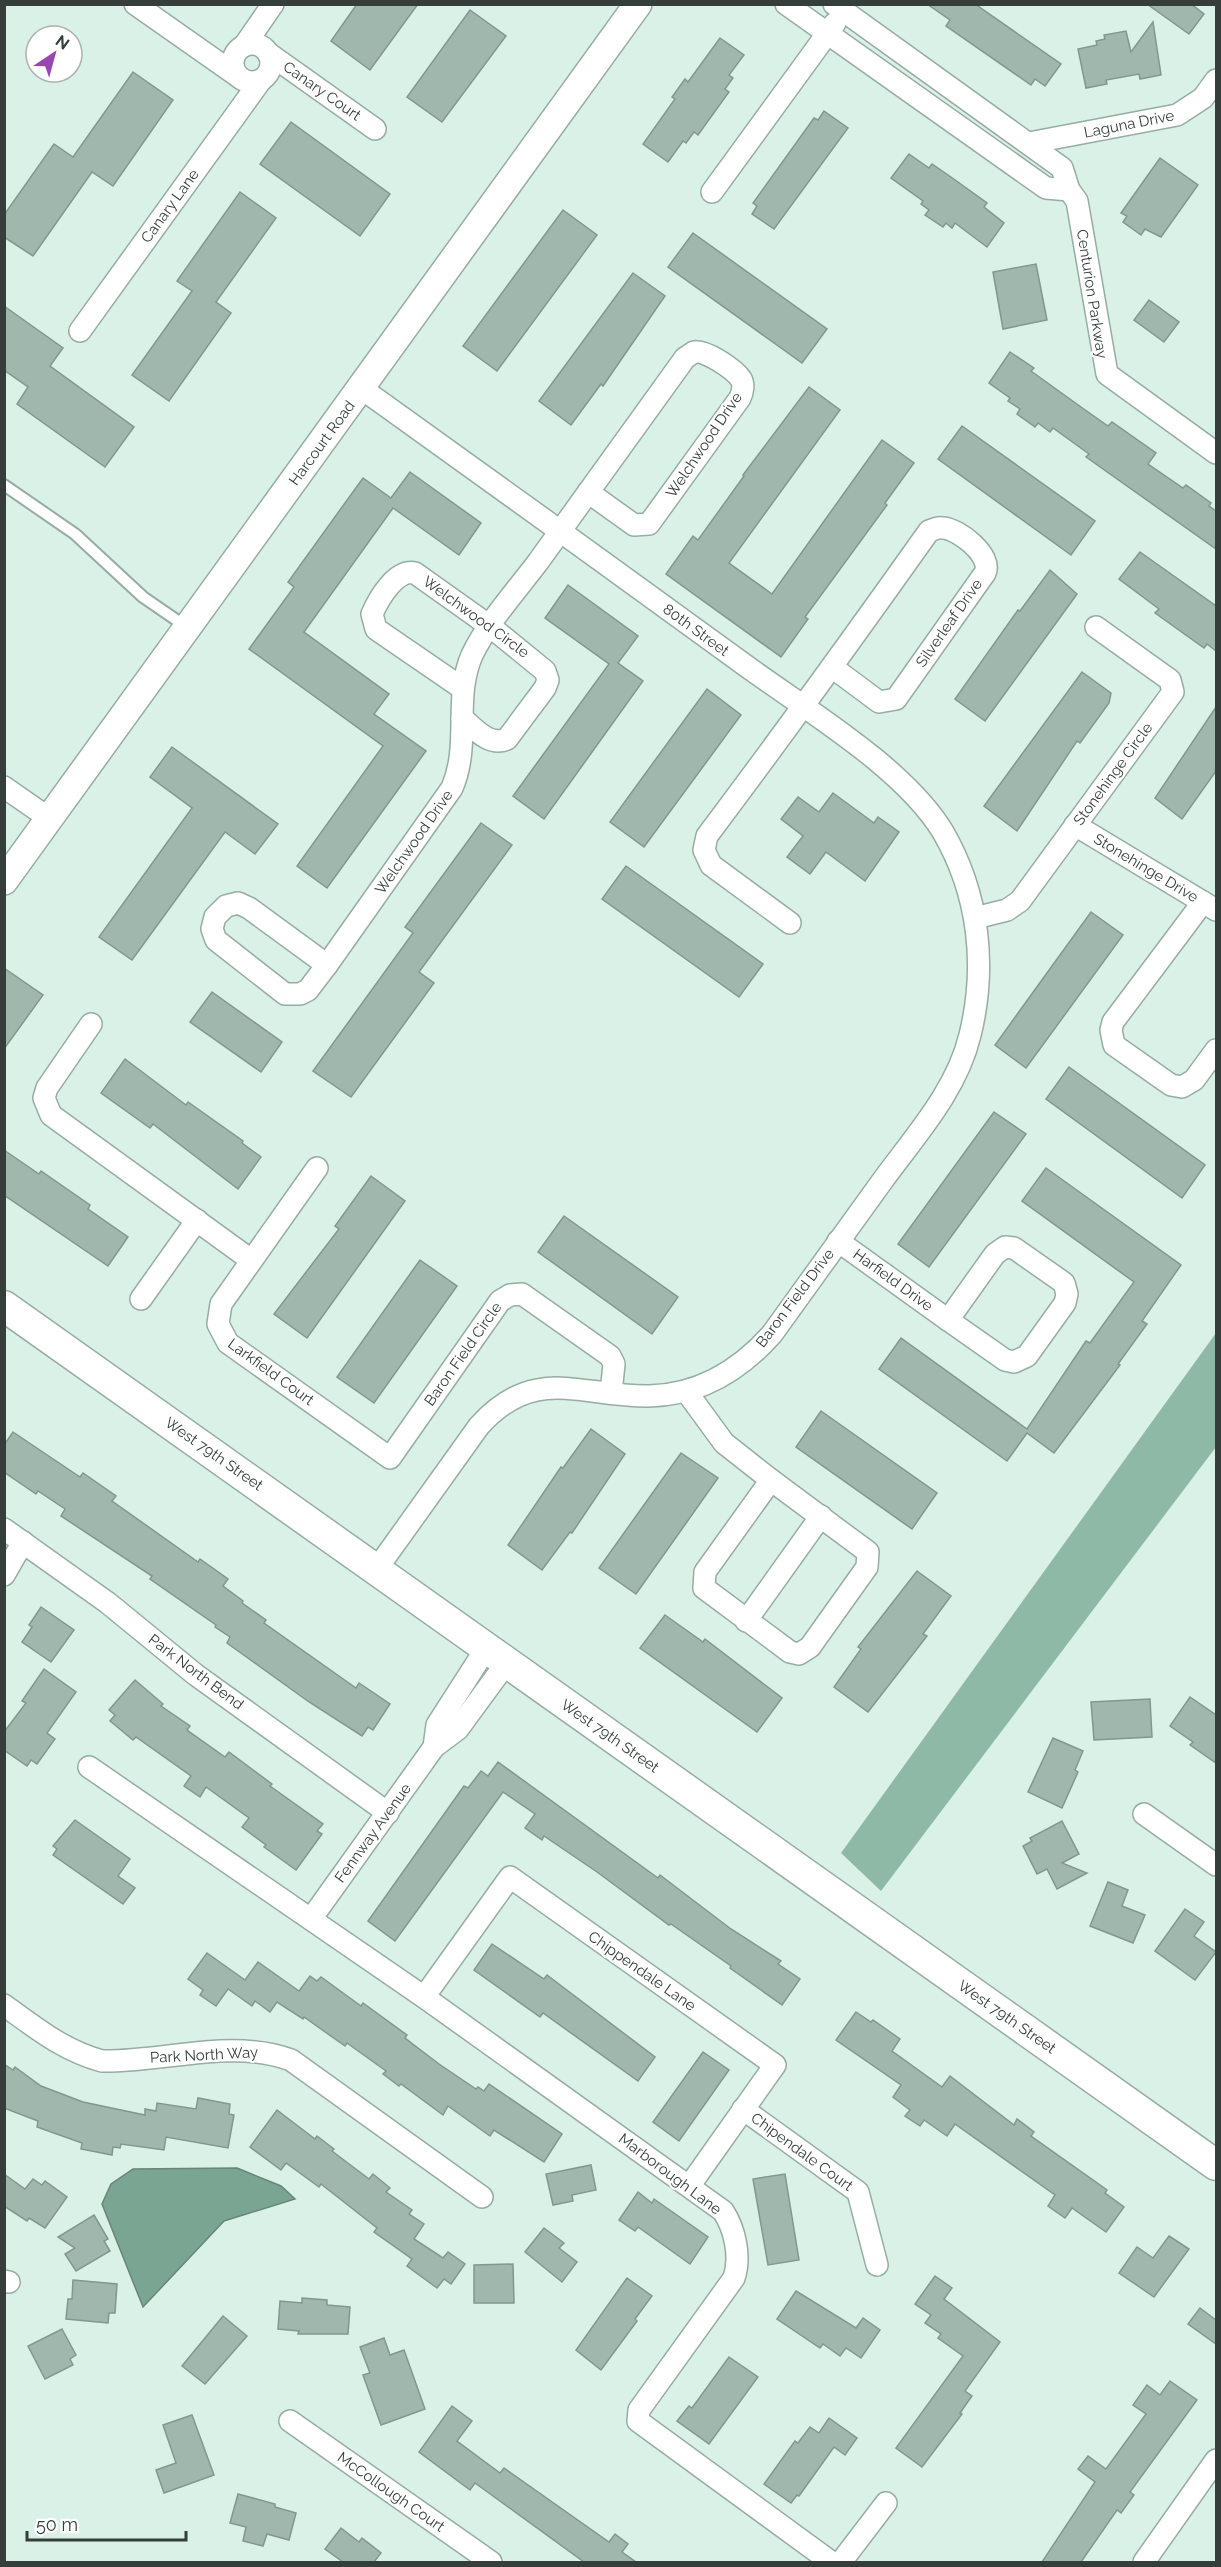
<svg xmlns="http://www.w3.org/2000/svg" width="1221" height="2567" viewBox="0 0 1221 2567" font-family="Raleway,sans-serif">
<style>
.forest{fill:#8eb9a7}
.water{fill:#7ba593;stroke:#668678;stroke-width:1.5}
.building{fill:#a0b7ad;stroke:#82988f;stroke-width:1.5}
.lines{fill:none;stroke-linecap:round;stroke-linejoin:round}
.service-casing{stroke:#96ada3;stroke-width:14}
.minor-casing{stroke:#96ada3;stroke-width:24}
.tertiary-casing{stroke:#96ada3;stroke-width:30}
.secondary-casing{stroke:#96ada3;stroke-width:33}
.service{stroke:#fff;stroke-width:10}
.minor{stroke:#fff;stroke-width:21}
.tertiary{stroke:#fff;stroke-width:27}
.secondary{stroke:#fff;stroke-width:30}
.labels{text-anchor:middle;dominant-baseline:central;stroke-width:4.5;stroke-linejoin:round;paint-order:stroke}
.street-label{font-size:15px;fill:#353e3a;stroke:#fff}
</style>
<rect width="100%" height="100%" fill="#d9f1e6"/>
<polygon class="forest" points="1216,1333 1216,1447 881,1891 841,1853"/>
<polygon class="water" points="237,2168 281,2186 295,2199 224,2221 143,2307 102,2204 111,2184 133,2169"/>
<g class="building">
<polygon points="357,4 418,4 370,70 331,41"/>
<polygon points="927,4 975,4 1061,64 1045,86 1035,79 1031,85 946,26 950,20"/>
<polygon points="1147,4 1191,4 1204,14 1189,34"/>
<polygon points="470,10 506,36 442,122 407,97"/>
<polygon points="1153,22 1161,75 1140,79 1139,74 1106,80 1107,84 1086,88 1078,49 1097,45 1096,41 1105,39 1104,35 1126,31 1131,52"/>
<polygon points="720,38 744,55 729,75 733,78 725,89 729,92 698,135 694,132 686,143 683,141 668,162 643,144 675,99 672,97 685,79 688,82"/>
<polygon points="133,72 173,100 113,186 92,172 33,256 4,237 4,215 54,144 73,157"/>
<polygon points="824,111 848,128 774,229 752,214 757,206 753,203 814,118 818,120"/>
<polygon points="291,122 390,194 360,236 260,164"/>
<polygon points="909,154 929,168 932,164 951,177 987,203 984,207 1004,223 987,247 955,223 952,228 946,223 943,227 925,215 929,210 921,204 923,201 891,178"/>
<polygon points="1160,158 1198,185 1161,237 1145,229 1141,235 1123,222 1127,216 1121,213"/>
<polygon points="240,192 276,218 216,302 231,313 169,401 132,375 192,291 177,281"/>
<polygon points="563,210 597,235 497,371 463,346"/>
<polygon points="693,233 827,329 802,363 668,267"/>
<polygon points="1036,264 1047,320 1003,329 993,272"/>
<polygon points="633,273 665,296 603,386 601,384 571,425 539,401"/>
<polygon points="1149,300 1179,322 1164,342 1134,320"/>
<polygon points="4,306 63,348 50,366 134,427 105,467 17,404 28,387 4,370"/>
<polygon points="1010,352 1034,368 1031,371 1081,407 1108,426 1112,422 1156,453 1148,464 1183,488 1186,485 1211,503 1209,506 1216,511 1216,549 1086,457 1089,454 1053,428 1050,432 1038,423 1035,427 1017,414 1020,409 1008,401 1010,398 989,383"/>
<polygon points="809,387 840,410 729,563 772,594 882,440 914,463 885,503 887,505 805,617 808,619 781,657 666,574 693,536 698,540 744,476 743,475"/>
<polygon points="962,426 1095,521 1071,555 938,459"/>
<polygon points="410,472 481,523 459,555 393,508 304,632 389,694 374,714 426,751 327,888 297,866 383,746 249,649 294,587 288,582 363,478 391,498"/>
<polygon points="1140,552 1216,606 1216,651 1207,644 1204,648 1155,613 1159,609 1119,579"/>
<polygon points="1050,570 1077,594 985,721 955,699 1018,610 1020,611"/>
<polygon points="568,585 638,636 618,663 643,681 544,819 513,796 609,664 545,618"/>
<polygon points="1082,672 1111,693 1109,703 1080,743 1077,741 1017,831 984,806"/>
<polygon points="707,689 741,715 644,847 610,822"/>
<polygon points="1216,707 1216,771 1182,819 1155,798"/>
<polygon points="172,747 278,824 255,854 225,832 132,960 99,937 192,808 150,777"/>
<polygon points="833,793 874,823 878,817 899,832 865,881 826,852 810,874 787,857 803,836 781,819 798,797 819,812"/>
<polygon points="481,823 512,845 419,972 434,983 351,1097 313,1071 413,933 405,927"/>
<polygon points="626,866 763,964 739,997 602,899"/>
<polygon points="1091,912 1123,935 1026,1068 995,1045"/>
<polygon points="4,968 43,995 4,1049"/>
<polygon points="212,992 282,1042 261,1072 190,1022"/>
<polygon points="125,1059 186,1105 188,1102 243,1141 242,1143 261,1157 238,1189 153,1124 150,1128 101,1093"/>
<polygon points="1069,1067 1205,1165 1182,1198 1046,1099"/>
<polygon points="994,1112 1026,1134 929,1267 898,1244"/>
<polygon points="4,1150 39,1174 41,1171 90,1205 88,1209 128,1237 108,1266 4,1195"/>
<polygon points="1046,1168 1181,1265 1142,1321 1147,1324 1118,1364 1120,1365 1054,1453 1027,1433 1007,1461 879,1369 901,1338 1027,1429 1086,1341 1090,1343 1134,1282 1022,1201"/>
<polygon points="371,1176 405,1201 307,1338 274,1314 339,1229 335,1226"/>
<polygon points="564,1216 678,1297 652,1334 538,1252"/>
<polygon points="420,1260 457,1286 374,1403 337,1377"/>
<polygon points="821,1411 937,1493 912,1529 796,1447"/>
<polygon points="591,1429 625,1454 572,1533 570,1532 542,1570 508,1545 561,1467 563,1468"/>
<polygon points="13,1432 80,1477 83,1473 116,1496 112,1501 198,1562 200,1559 228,1579 223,1586 243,1601 242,1603 266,1620 264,1623 356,1688 359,1683 390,1704 373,1730 368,1727 362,1736 309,1702 227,1643 230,1637 215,1627 216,1625 150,1579 152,1576 61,1516 65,1509 38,1491 36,1494 4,1472 4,1445"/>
<polygon points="681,1453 718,1478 636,1594 599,1568"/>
<polygon points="917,1571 951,1596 923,1634 927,1636 868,1712 834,1687 861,1649 858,1647"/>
<polygon points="41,1607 74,1630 51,1662 22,1642 32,1627 29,1625"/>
<polygon points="665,1615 703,1642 705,1639 782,1698 757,1732 640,1648"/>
<polygon points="44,1669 76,1692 47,1733 55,1739 37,1764 31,1760 27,1766 4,1750 4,1732 26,1703 22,1701"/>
<polygon points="135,1680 163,1704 161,1706 190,1726 187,1730 225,1757 229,1752 272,1784 270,1786 323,1824 317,1831 322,1834 296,1870 264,1847 266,1845 242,1827 249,1818 206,1787 200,1797 184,1786 191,1776 136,1737 133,1740 110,1721 115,1715 109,1710"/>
<polygon points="1190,1697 1216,1715 1216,1763 1190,1745 1193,1742 1170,1726"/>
<polygon points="1150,1699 1152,1737 1094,1740 1091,1702"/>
<polygon points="1053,1738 1083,1751 1075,1770 1078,1772 1062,1808 1028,1792"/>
<polygon points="498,1762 658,1878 660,1875 731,1929 781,1961 778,1964 800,1979 782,2005 730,1968 731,1966 671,1924 669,1925 597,1872 544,1836 542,1840 525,1828 535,1814 503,1792 395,1941 368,1921 464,1786 468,1788 481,1771 488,1776"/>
<polygon points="75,1820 130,1859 118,1876 135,1888 123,1904 53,1855 57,1849 53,1846"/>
<polygon points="1062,1821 1079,1854 1062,1863 1087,1873 1057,1889 1047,1869 1037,1874 1023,1846 1032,1841 1030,1838"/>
<polygon points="1108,1882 1128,1890 1122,1906 1145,1915 1133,1943 1090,1926"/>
<polygon points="1185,1909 1204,1922 1194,1936 1216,1952 1195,1980 1155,1951"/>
<polygon points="492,1944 544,1979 547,1975 655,2057 638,2081 543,2013 540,2017 474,1970"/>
<polygon points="207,1953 245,1980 258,1962 299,1991 310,1976 317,1981 321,1977 361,2006 363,2003 407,2035 405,2038 439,2064 476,2089 478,2087 484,2091 489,2084 562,2134 544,2162 494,2130 490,2136 448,2106 443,2115 401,2084 399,2086 383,2074 386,2071 347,2043 345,2046 304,2017 303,2019 277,2002 270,2012 255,2001 252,2006 228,1989 216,2006 200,1995 203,1990 188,1979"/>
<polygon points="856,2012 871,2022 873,2020 900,2039 892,2051 942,2087 950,2076 1014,2125 1017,2119 1034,2132 1031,2136 1107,2190 1105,2193 1124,2207 1106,2232 1072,2208 1065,2218 1048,2206 1055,2195 955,2124 947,2136 924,2120 920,2126 905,2116 910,2110 893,2097 901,2085 836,2040"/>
<polygon points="703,2052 729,2070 679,2141 653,2122"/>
<polygon points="4,2064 13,2070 15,2067 41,2086 83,2102 145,2115 145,2109 156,2111 157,2103 196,2109 198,2098 230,2104 229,2114 234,2115 228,2148 166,2137 164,2150 121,2144 120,2148 113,2147 112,2155 81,2149 82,2143 37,2127 38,2121 4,2108"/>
<polygon points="277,2110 315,2139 317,2136 334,2149 332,2151 369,2179 373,2174 390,2188 386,2192 412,2210 409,2214 424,2224 414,2239 443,2258 448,2252 465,2264 451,2284 444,2279 437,2288 407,2266 412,2259 374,2232 377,2228 321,2184 319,2187 286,2163 281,2170 250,2147"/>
<polygon points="591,2165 596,2190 572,2195 573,2201 553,2205 546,2174"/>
<polygon points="4,2174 25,2189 33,2179 42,2185 45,2181 67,2197 45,2228 29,2218 27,2221 4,2206"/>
<polygon points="785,2174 799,2260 768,2265 753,2179"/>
<polygon points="638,2192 652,2203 654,2199 708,2237 690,2264 638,2227 635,2231 619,2220"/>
<polygon points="94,2215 108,2239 104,2241 110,2251 76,2271 65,2254 75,2248 58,2237"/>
<polygon points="544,2228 564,2243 559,2248 577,2262 562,2282 525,2252"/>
<polygon points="1169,2236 1189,2249 1154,2297 1119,2273 1137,2247 1153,2258"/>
<polygon points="513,2264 514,2303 474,2303 474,2265"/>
<polygon points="935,2276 952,2288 944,2299 1000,2342 965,2391 972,2396 960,2413 962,2414 922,2467 896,2448 963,2356 938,2338 941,2334 925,2323 931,2315 915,2304"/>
<polygon points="627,2278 652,2296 635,2319 637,2321 601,2370 576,2350"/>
<polygon points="73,2280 117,2284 115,2313 109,2313 108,2323 66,2319 68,2299 72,2299"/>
<polygon points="796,2291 856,2328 863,2318 880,2330 861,2358 846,2348 840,2356 823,2344 820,2348 777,2319"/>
<polygon points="302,2298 327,2300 327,2305 350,2307 348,2334 298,2334 299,2331 278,2329 280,2301 302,2303"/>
<polygon points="1200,2308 1216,2320 1216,2344 1188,2324"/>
<polygon points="223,2316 247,2336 205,2384 182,2366"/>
<polygon points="62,2329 76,2355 70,2359 73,2365 45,2379 28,2346"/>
<polygon points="384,2338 390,2355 404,2350 425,2409 381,2425 363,2375 370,2373 360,2347"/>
<polygon points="729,2357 758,2377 709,2444 677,2421 689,2406 692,2408"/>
<polygon points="1170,2381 1197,2400 1130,2492 1134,2495 1121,2513 1117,2510 1081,2562 1042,2562 1095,2482 1078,2469 1088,2456 1106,2469 1146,2414 1133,2405 1147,2385 1160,2395"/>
<polygon points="452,2406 472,2421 457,2441 500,2473 504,2468 609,2542 615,2534 628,2544 622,2552 636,2562 584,2562 475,2483 470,2490 419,2452"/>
<polygon points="192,2415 214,2475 164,2493 156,2470 176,2463 163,2425"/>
<polygon points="829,2418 857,2438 845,2455 834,2447 799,2496 797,2495 791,2503 764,2484 795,2441 798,2443 810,2427 819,2433"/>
<polygon points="238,2494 275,2504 275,2507 296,2513 289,2540 267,2534 263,2546 243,2541 246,2527 230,2523"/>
<polygon points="341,2528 359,2542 362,2538 381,2553 374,2562 343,2562 325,2549"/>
</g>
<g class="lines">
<g class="service-casing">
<polyline id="service" points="4,485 75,534 143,597 188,628"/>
</g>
<g class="minor-casing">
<g id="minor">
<polyline points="135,4 239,77"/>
<polyline points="786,4 1046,188 1069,190"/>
<polyline points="834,4 1062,168 1069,190 1077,201 1107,374 1216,453"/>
<circle cx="252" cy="63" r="19"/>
<polyline points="244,46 273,4"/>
<polyline points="268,53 375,129"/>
<polyline points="1029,143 1177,115 1203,98 1216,80"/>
<polyline points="712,192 835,23"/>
<polyline points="80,331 261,80"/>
<path d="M 361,388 C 491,481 620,574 749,668 C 810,712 905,769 943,832 C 979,894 987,966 970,1035 C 957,1090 916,1135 883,1180 C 846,1231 809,1282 772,1334 C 740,1370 699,1395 649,1396 C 580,1397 535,1364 479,1426 L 376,1570"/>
<path d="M 462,718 C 474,728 489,747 507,739 L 545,688 L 548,680 L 545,671 L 491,627 L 415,573 C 396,569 379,598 372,614 L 376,629 L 462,688"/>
<polyline points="4,787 50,819"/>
<polyline points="1075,825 1216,910"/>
<polyline points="1203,902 1113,1022 1111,1030 1114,1045 1171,1085 1182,1087 1194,1080 1216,1050"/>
<polygon points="238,903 249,908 327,965 308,990 300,994 285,994 216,940 212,929 215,917 226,906"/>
<polyline points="975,918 1007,910 1020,901 1173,692 1170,680 1096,627"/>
<path d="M 790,923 L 711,865 L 704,850 L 707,836 C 782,736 856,634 929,531 C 934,529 939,527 943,528 C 959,529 993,556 985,573 L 896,699 L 879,702 L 832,667"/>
<path d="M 327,965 L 452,788 C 471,744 453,699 472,655 C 488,622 516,591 538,562 C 587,494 636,426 685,358 L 694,352 C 706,350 734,369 741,379 C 744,384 743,392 740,398 L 649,524 L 634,525 L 588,492"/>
<polyline points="91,1024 47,1088 44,1098 51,1115 251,1260"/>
<polyline points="317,1168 221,1304 218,1324 228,1343 390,1458 500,1301 510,1295 522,1294 610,1356 614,1364 611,1393"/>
<polyline points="838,1241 948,1320"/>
<polygon points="1005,1247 1014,1248 1064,1283 1067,1294 1065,1303 1027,1356 1014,1362 1005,1360 948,1320 995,1254"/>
<polyline points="141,1299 197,1220"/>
<polyline points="686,1391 724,1443 771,1480"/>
<polygon points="771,1480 868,1552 867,1567 810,1647 799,1654 790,1652 704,1588 705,1572"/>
<polyline points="4,1529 108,1603 196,1675 388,1813"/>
<polyline points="4,1575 23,1542"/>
<polyline points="746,1621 821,1516"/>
<polyline points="434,1747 437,1725 487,1647"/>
<path d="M 89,1767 L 424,1997 L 723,2211 C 735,2229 741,2257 734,2278 L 639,2410 L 638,2421 L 831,2562"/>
<polyline points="1144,1814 1216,1865"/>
<polyline points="311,1919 434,1747 458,1729 507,1662"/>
<polyline points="424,1997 510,1877 775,2065 690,2185"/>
<path d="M 4,2005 C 36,2028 64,2051 102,2061 C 165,2062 231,2038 291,2060 L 482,2197"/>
<polyline points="743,2109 858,2192 877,2265"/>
<polyline points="4,2281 9,2282"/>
<polyline points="290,2421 491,2562"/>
<polyline points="841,2562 886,2503"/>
<polyline points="1144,2562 1216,2460"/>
</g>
</g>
<g class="tertiary-casing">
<polyline id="tertiary" points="4,881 638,4"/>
</g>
<g class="secondary-casing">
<polyline id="secondary" points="4,1306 1216,2165"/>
</g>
<use href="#service" class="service"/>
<use href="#minor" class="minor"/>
<use href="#tertiary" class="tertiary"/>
<use href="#secondary" class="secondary"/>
</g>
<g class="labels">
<g class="street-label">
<text transform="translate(322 91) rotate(35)">Canary Court</text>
<text transform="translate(1129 124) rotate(-11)">Laguna Drive</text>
<text transform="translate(170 206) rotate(-54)">Canary Lane</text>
<text transform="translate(1092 294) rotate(81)">Centurion Parkway</text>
<text transform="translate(322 443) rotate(-54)">Harcourt Road</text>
<text transform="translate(704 445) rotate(-56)">Welchwood Drive</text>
<text transform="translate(476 617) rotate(36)">Welchwood Circle</text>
<text transform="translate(949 623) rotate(-55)">Silverleaf Drive</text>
<text transform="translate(696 630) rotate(36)">80th Street</text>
<text transform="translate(1113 774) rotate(-54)">Stonehinge Circle</text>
<text transform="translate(414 842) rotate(-55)">Welchwood Drive</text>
<text transform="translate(1146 868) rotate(31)">Stonehinge Drive</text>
<text transform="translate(893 1280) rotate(36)">Harfield Drive</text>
<text transform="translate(795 1298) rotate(-53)">Baron Field Drive</text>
<text transform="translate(463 1354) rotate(-55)">Baron Field Circle</text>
<text transform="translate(271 1372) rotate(36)">Larkfield Court</text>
<text transform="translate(214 1454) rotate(35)">West 79th Street</text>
<text transform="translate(196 1672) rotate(37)">Park North Bend</text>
<text transform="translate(610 1736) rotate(35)">West 79th Street</text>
<text transform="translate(373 1833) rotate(-54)">Fennway Avenue</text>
<text transform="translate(642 1971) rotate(35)">Chippendale Lane</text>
<text transform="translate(1007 2017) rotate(35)">West 79th Street</text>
<text transform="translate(204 2055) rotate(-3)">Park North Way</text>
<text transform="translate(802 2152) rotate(36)">Chipendale Court</text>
<text transform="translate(670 2174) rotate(37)">Marborough Lane</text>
<text transform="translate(391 2492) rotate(35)">McCollough Court</text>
</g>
</g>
<rect width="1221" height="2567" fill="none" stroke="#353e3a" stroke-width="12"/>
<g transform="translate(54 54) rotate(36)"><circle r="28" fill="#ffffff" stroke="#aeb2b0" stroke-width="1.5"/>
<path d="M0-4.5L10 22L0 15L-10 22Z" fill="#9946b5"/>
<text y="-9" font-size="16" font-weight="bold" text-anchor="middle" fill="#353e3a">N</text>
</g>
<path d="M27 2531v9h159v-9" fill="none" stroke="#353e3a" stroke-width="3"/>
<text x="36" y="2531" font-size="18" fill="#353e3a" stroke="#ffffff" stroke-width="4.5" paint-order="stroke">50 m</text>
</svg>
